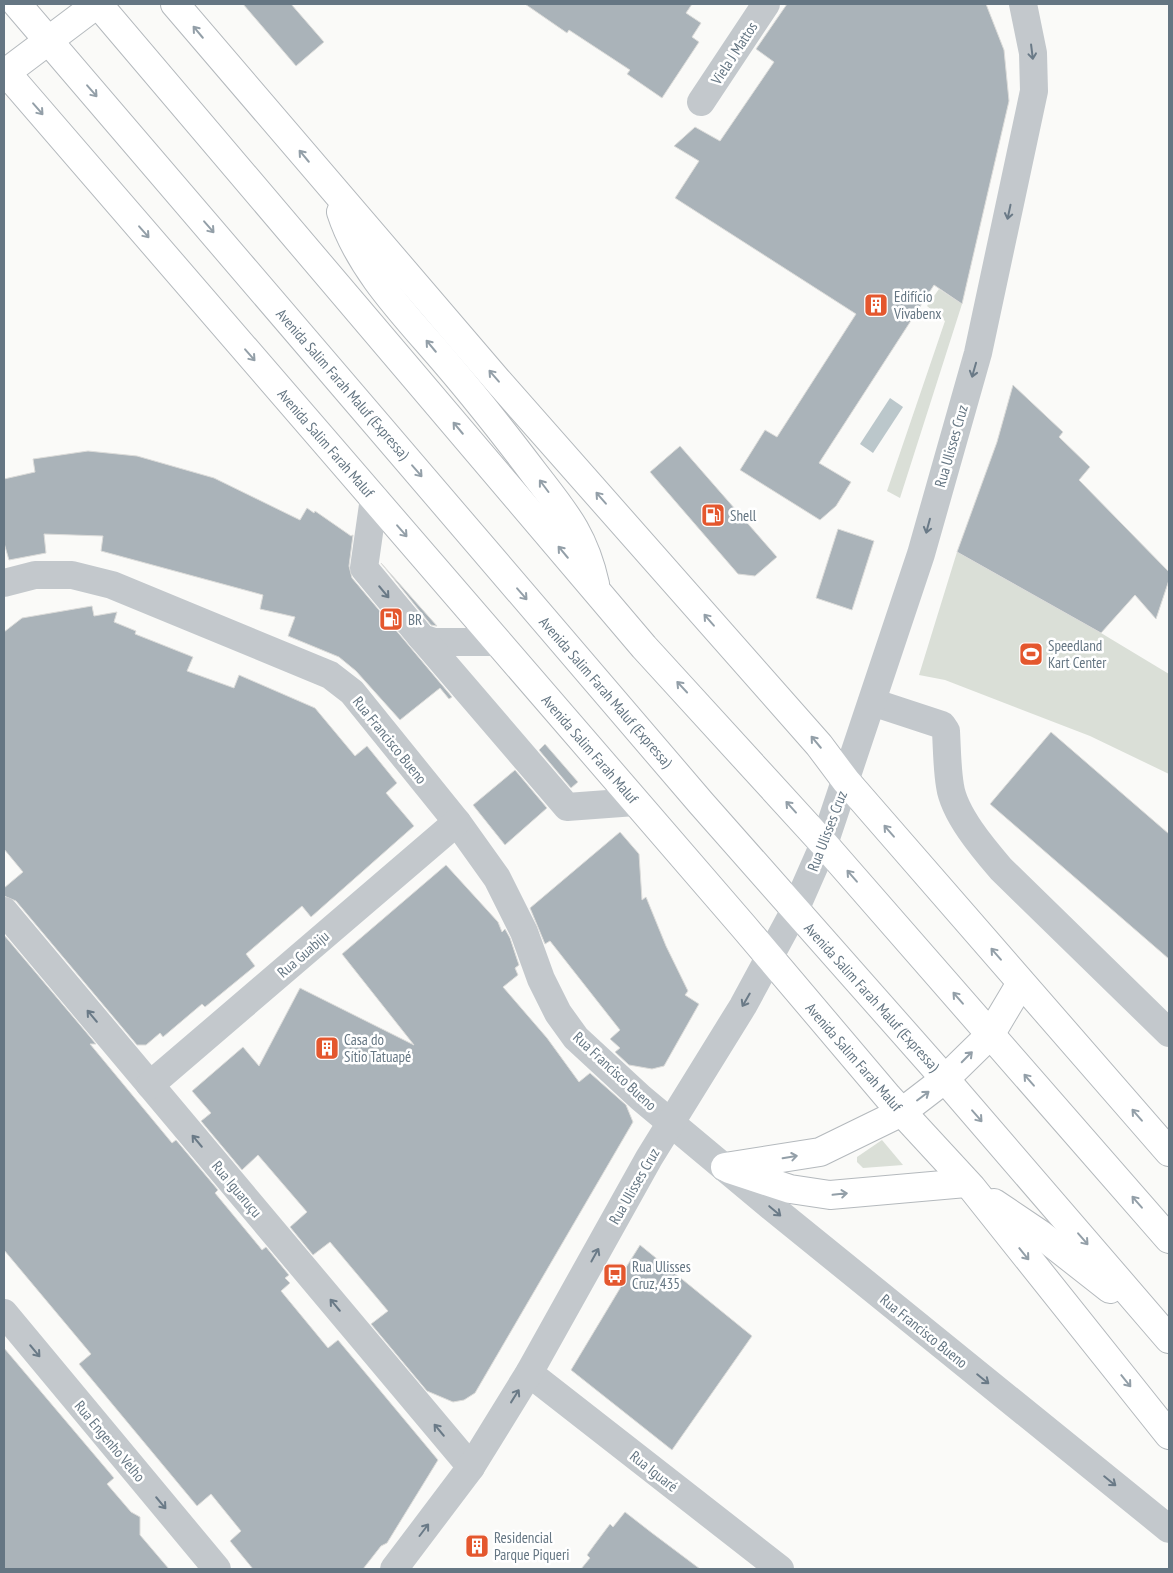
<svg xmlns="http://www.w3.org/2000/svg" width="1173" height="1573" viewBox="0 0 1173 1573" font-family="'PT Sans Narrow',sans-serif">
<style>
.green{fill:#dadfd7}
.water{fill:#bbc7cb}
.building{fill:#aab3b9;stroke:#dcdcda}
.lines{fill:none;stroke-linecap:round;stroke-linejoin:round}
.major-casing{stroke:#b5babe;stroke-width:30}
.highway-casing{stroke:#b4b9bd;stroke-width:30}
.minor{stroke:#c3c8cc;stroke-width:28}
.major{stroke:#fff;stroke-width:28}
.highway{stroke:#fff;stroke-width:28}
.oneway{stroke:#939fa8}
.oneway2{stroke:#6a7a87}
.labels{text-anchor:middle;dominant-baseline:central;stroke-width:5;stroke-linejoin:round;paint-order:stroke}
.street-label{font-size:15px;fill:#657683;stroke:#fff}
.poi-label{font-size:15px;fill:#657683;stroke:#fff;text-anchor:start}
</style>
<rect width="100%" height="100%" fill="#fafaf8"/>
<g class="green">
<polygon points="939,289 962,304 900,498 887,491 945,321 927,306"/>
<polygon points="957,552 1101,633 1169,674 1169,774 1090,736 945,680 919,675"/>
<polygon points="882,1140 903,1165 863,1168 857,1162 857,1157"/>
</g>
<polygon class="water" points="890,398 903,407 873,453 860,444"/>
<g class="building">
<polygon points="243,4 291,4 324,42 296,66"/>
<polygon points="525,4 692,4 686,13 701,23 692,37 699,42 662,98 627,74 630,70 569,30 567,33"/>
<polygon points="787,4 986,4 1004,50 1009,101 962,304 934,285 819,463 851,482 836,506 820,520 740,470 765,430 777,437 856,314 675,198 699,161 674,146 695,127 720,141 774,62 756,49"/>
<polygon points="1013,385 1063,432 1059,437 1090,467 1079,480 1169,572 1169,580 1156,619 1135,595 1101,633 957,552 997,442"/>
<polygon points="680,446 777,557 755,576 738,574 650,472"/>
<polygon points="88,451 137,456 214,478 300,520 307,508 314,513 315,511 351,536 353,535 349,566 352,578 452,697 449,699 440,688 400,720 356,671 339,657 288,636 295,617 260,609 263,595 101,551 103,536 44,534 46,553 9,560 4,543 4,479 35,472 33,459"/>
<polygon points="838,529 874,541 852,610 816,598"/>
<polygon points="381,563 437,626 431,625"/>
<polygon points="92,606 94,616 117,612 114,622 136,631 135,634 193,657 187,671 234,688 239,675 315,708 355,756 367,746 397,783 386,793 414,826 311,917 302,906 246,954 255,966 205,1007 202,1004 163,1037 160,1033 146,1045 137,1045 16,901 4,896 4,888 23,872 4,849 4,632 22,618"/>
<polygon points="1051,732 1169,834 1169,959 990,804"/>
<polygon points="545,744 578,782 571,788 539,750"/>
<polygon points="515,770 547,808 505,845 473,805"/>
<polygon points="620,832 639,854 642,900 646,897 666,946 688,991 685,995 699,1004 664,1066 652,1069 629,1065 615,1052 620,1048 610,1039 620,1030 550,941 545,944 530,908"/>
<polygon points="446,865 498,922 502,932 505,929 510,938 519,965 515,968 518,975 503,987 547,1038 579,1082 590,1073 626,1105 633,1122 475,1393 464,1400 453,1402 427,1391 371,1324 388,1311 330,1242 313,1255 290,1227 307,1212 258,1155 242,1170 201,1121 211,1113 192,1091 243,1047 259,1066 300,988 414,1045 342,954"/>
<polygon points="4,935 96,1044 90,1044 172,1143 176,1140 218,1190 215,1193 258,1245 262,1250 266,1247 289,1275 285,1278 290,1283 281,1291 328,1348 338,1340 438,1460 387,1543 381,1546 363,1569 253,1569 230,1541 241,1531 211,1494 197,1506 79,1364 91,1354 4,1250"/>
<polygon points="640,1245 752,1336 672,1450 571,1370 625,1280 620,1277"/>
<polygon points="4,1348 114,1478 107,1484 131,1512 140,1517 140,1535 169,1569 4,1569"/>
<polygon points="625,1512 652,1533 700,1569 581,1569 590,1558 587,1555 595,1544 610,1524 613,1527"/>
</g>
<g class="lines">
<g class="major-casing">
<polyline id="major" points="4,74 97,4"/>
</g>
<g class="highway-casing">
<g id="highway">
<polyline points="17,4 701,803 945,1079 1169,1339"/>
<polyline points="98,4 644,647 824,844 1169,1239"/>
<polyline points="175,4 497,380 819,745 846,781 1169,1152"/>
<polyline points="4,70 744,927 888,1097 972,1188 1169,1435"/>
<path d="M 341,212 C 360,271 408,318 447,364 C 477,399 506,436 534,473 C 564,512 584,534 595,584"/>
<polyline points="725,1167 820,1152 902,1112 945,1079 990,1035 1021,983"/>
<polyline points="729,1169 790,1189 830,1195 966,1183"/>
<polyline points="994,1203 1040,1234 1110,1289"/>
</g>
</g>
<g class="minor">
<polyline points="701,102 766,4"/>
<polyline points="374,498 364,568 422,638 434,642 498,642"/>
<polyline points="4,583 35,575 72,575 112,585 330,675 352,692 457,822 497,878 524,932 541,979 558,1013 576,1038 641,1098 774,1209 1169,1529"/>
<polyline points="422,638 567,807 635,802"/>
<path d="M 872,702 L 942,725 L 946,731 C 947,749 947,768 950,786 C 954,814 983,848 1001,869 L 1169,1033"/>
<polyline points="4,911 471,1467"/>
<polyline points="150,1085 457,822"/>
<polyline points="4,1313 217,1569"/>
<polyline points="529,1373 780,1569"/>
<polyline points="394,1569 471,1467 529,1373 649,1158 743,1006 795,910 824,844 921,554 978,353 1034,91 1033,53 1023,4"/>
</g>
<use href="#major" class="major"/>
<use href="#highway" class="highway"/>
</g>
<defs><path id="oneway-shaft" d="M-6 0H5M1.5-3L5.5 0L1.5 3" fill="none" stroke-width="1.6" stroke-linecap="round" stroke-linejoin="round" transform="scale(1.25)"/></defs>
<g class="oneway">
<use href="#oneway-shaft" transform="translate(198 32) rotate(-130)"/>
<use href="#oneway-shaft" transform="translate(92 91) rotate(49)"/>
<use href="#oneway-shaft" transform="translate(38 109) rotate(49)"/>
<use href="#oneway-shaft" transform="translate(304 156) rotate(-130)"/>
<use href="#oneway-shaft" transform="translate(209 227) rotate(49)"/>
<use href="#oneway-shaft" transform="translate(144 232) rotate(49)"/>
<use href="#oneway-shaft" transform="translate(431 346) rotate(-130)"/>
<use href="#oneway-shaft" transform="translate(250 355) rotate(49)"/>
<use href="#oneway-shaft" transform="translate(494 376) rotate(-131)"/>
<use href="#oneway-shaft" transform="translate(458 428) rotate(-130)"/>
<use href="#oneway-shaft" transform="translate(417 471) rotate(49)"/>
<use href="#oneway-shaft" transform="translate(544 486) rotate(-127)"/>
<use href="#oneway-shaft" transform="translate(601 498) rotate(-131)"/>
<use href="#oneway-shaft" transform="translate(402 531) rotate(49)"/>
<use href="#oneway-shaft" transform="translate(563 552) rotate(-130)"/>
<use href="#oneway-shaft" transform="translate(522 594) rotate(49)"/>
<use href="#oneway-shaft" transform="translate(709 620) rotate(-131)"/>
<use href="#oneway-shaft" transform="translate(682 687) rotate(-133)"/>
<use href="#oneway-shaft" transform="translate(816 742) rotate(-130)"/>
<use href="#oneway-shaft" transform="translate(791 807) rotate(-132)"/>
<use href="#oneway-shaft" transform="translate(889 831) rotate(-131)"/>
<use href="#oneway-shaft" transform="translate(852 876) rotate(-131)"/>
<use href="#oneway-shaft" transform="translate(996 954) rotate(-131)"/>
<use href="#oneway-shaft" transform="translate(958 998) rotate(-131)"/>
<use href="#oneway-shaft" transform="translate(967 1057) rotate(-45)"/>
<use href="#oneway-shaft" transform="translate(1029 1080) rotate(-131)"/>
<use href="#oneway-shaft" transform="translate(923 1096) rotate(-37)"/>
<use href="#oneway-shaft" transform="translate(1137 1115) rotate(-131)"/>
<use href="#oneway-shaft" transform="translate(977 1116) rotate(49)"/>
<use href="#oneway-shaft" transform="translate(790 1157) rotate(-9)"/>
<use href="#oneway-shaft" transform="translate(840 1194) rotate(-6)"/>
<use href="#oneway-shaft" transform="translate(1137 1202) rotate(-131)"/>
<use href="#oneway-shaft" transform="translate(1083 1239) rotate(49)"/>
<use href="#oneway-shaft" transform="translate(1024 1254) rotate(51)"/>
<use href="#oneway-shaft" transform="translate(1126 1381) rotate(51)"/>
</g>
<g class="oneway2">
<use href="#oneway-shaft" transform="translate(1032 52) rotate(83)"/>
<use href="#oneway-shaft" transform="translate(1009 212) rotate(102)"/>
<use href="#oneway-shaft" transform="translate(974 370) rotate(106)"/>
<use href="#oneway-shaft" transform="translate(928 526) rotate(105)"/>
<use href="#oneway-shaft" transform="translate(384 592) rotate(50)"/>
<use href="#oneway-shaft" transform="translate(746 1000) rotate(120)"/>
<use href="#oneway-shaft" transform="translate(92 1016) rotate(-130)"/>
<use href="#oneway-shaft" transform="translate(197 1141) rotate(-130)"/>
<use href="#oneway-shaft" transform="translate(775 1211) rotate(40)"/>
<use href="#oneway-shaft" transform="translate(595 1255) rotate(-61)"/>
<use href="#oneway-shaft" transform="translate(335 1305) rotate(-130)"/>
<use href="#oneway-shaft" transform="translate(35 1351) rotate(50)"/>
<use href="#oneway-shaft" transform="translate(983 1379) rotate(39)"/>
<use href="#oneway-shaft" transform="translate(515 1396) rotate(-58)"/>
<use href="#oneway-shaft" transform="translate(439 1430) rotate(-130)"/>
<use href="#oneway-shaft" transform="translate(1110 1481) rotate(39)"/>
<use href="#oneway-shaft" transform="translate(161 1503) rotate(50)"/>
<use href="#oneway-shaft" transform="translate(424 1530) rotate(-53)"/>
</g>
<defs>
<g id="building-square" transform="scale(1.25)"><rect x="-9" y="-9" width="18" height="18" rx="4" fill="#e4572e" stroke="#fff"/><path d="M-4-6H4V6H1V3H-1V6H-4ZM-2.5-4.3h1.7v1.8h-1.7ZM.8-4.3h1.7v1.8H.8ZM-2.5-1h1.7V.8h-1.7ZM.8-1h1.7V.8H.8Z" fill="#fff"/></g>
<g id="fuel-square" transform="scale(1.25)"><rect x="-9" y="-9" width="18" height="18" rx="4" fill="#e4572e" stroke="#fff"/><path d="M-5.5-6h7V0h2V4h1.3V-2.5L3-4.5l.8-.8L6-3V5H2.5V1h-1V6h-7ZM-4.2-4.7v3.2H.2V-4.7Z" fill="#fff"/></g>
<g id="stadium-square" transform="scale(1.25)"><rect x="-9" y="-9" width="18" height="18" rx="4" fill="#e4572e" stroke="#fff"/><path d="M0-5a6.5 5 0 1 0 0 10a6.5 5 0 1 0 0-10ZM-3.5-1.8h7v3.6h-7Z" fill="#fff"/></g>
<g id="bus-square" transform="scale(1.25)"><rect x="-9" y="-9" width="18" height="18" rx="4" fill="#e4572e" stroke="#fff"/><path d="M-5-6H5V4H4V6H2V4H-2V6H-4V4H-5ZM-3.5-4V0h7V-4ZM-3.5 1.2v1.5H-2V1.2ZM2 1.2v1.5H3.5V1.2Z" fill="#fff"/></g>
</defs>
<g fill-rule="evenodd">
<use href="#building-square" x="876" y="305"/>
<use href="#fuel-square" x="713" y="515"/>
<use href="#fuel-square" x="391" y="619"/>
<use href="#stadium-square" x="1031" y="654"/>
<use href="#building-square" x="327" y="1048"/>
<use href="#bus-square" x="615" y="1275"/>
<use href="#building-square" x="477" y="1546"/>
</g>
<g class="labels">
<g class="street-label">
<text transform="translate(734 53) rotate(-57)">Viela J Mattos</text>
<text transform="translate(343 384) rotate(49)">Avenida Salim Farah Maluf (Expressa)</text>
<text transform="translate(326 443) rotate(49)">Avenida Salim Farah Maluf</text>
<text transform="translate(951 446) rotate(-74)">Rua Ulisses Cruz</text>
<text transform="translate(606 692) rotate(49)">Avenida Salim Farah Maluf (Expressa)</text>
<text transform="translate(390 740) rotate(51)">Rua Francisco Bueno</text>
<text transform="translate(590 749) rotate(49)">Avenida Salim Farah Maluf</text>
<text transform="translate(827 831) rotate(-69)">Rua Ulisses Cruz</text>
<text transform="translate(303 954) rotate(-41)">Rua Guabiju</text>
<text transform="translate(872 997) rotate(48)">Avenida Salim Farah Maluf (Expressa)</text>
<text transform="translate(854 1057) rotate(49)">Avenida Salim Farah Maluf</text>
<text transform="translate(615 1071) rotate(43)">Rua Francisco Bueno</text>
<text transform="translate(634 1186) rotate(-60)">Rua Ulisses Cruz</text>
<text transform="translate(237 1189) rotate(50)">Rua Iguaruçu</text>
<text transform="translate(924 1331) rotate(39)">Rua Francisco Bueno</text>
<text transform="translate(110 1441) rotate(50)">Rua Engenho Velho</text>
<text transform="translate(654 1471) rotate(38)">Rua Iguaré</text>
</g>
<g class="poi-label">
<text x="894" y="296">Edifício<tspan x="894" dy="17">Vivabenx</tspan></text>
<text x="730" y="515">Shell</text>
<text x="408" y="619">BR</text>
<text x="1048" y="645">Speedland<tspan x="1048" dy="17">Kart Center</tspan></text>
<text x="344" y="1039">Casa do<tspan x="344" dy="17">Sítio Tatuapé</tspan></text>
<text x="632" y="1266">Rua Ulisses<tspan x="632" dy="17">Cruz, 435</tspan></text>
<text x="494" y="1537">Residencial<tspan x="494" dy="17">Parque Piqueri</tspan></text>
</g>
</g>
<rect width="1173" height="1573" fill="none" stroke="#657683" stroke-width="10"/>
</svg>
